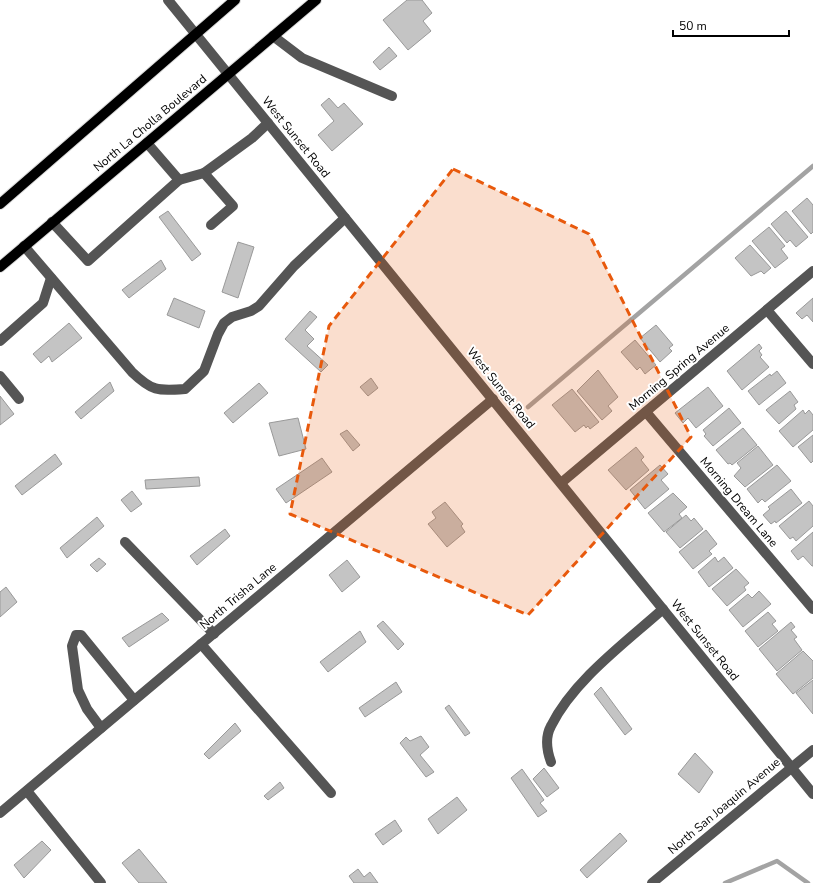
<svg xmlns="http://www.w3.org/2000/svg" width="813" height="883" viewBox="0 0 813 883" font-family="'Nunito Sans',sans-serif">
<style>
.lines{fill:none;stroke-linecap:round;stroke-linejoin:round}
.stream{stroke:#a3a3a3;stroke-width:4.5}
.building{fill:#c4c4c4;stroke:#999}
.major-casing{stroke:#dbdbdb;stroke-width:12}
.minor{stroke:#555;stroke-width:10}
.major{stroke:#000;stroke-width:10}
.marked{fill:#e8590c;fill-opacity:0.2;stroke:#e8590c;stroke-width:3;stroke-dasharray:8 5;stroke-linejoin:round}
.labels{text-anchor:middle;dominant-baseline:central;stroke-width:4;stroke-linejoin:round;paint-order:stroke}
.street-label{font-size:12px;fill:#000;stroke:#fff}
</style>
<rect width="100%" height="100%" fill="#fff"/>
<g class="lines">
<g class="stream">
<polyline points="528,407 813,166"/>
<polyline points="725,883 777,861 808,883"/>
</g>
</g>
<g class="building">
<polygon points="407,0 422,0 432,13 423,21 431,31 408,50 383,20"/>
<polygon points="389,47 397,56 380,70 373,62"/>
<polygon points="329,98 338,108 344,103 363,124 332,151 318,135 334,121 321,105"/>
<polygon points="807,198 813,205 813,232 811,234 792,211"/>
<polygon points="168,211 201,254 192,261 159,217"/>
<polygon points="786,211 808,237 796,247 790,240 787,243 771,224"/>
<polygon points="769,227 785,246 781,249 788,258 775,268 752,241"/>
<polygon points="238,242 254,247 238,298 222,292"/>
<polygon points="750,245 771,268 764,274 761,271 751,276 735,258"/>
<polygon points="161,260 166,269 129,298 122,290"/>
<polygon points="174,298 205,311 199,328 167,315"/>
<polygon points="813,298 813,322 807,315 802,319 796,313"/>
<polygon points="310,311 317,317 305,330 314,339 307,346 328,365 321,372 285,339"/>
<polygon points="69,323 82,338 52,362 49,356 41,363 33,354"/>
<polygon points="656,325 673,345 669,348 672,351 660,362 640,338"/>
<polygon points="635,340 656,365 645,374 640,367 637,370 621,352"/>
<polygon points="759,344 762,348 759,351 762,355 760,357 769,367 742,390 727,371"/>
<polygon points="598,370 618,397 608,406 612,411 602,420 577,391"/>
<polygon points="777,371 786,383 759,405 748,391 770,374 771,376"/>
<polygon points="371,378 378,388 368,396 360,387"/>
<polygon points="110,382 114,391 81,419 75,412"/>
<polygon points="259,383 268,393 233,423 224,413"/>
<polygon points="708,387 723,406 696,428 688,418 683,423 675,413"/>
<polygon points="572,389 599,422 590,429 588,426 586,428 584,425 575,432 552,405"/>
<polygon points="790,391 798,402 794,405 796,409 779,424 766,410"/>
<polygon points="0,396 14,414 0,425"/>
<polygon points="729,408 741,423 713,446 704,436 706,434 703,430"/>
<polygon points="803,410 805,414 809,410 813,415 813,430 793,447 779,431"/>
<polygon points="298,418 306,449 279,456 269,423"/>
<polygon points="743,428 757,445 732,465 730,463 728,464 716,450"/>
<polygon points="347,430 360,445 353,451 340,434"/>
<polygon points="813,435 813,461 811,463 798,447"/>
<polygon points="758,446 773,465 745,487 734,476 741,468 737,463"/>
<polygon points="636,447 644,457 641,460 649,470 626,490 608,470"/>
<polygon points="55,454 62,464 22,495 15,486"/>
<polygon points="322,458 332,472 286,503 276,489"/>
<polygon points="660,465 668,474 661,480 669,489 645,509 630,490"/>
<polygon points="777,465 791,481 765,502 762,499 758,503 747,489"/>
<polygon points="199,477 200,486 146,489 145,480"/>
<polygon points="791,489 802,503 776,523 775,521 771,524 763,515 770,509 768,507"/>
<polygon points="132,491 142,504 131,512 121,500"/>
<polygon points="673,493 687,507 679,514 682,518 664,532 648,513"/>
<polygon points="809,501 813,506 813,526 796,541 793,537 790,539 779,526"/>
<polygon points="445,502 463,524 461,526 465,532 447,547 428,524 436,518 432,512"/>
<polygon points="686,515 691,521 694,518 703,529 680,548 666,532"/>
<polygon points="97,517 104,526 67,558 60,548"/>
<polygon points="225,529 230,536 197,565 190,556"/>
<polygon points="706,530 717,544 709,551 712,554 693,569 679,552"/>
<polygon points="813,532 813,566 812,566 803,556 798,560 791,551"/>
<polygon points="715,557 718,562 724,557 733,568 709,587 698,572"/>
<polygon points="99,558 106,564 97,572 90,565"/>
<polygon points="347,560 360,577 342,592 329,575"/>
<polygon points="736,569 749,583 744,587 746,590 727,606 712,589"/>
<polygon points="6,587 17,602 0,617 0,592"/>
<polygon points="759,591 771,604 743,627 729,610 748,594 752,598"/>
<polygon points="768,612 776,621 772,624 778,631 758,647 745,631"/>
<polygon points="162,613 169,620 129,647 122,638"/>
<polygon points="383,621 404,644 398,650 377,626"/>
<polygon points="791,622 795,627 791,630 797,637 794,639 802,650 777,671 759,649"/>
<polygon points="360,631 366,642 328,672 320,662"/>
<polygon points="803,651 813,661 813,678 793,694 776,674"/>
<polygon points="813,680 813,714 796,693"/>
<polygon points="396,682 402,692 365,717 359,708"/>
<polygon points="601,687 632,729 625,735 594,694"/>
<polygon points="449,705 470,733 465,736 445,708"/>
<polygon points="235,723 241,731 209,759 204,754"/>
<polygon points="421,736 429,747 420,755 434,772 426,777 400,743 406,737 410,741"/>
<polygon points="695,753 713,772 699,793 678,774"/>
<polygon points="544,768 559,788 547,797 533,779"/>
<polygon points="522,769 544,800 540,803 547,811 538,817 511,778"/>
<polygon points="280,782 284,788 268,800 264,796"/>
<polygon points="457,797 467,810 438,834 428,819"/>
<polygon points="395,820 402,831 383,845 375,834"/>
<polygon points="620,833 627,841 587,878 580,870"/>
<polygon points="42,841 51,850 24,878 14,865"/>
<polygon points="139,849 167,883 139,883 122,863"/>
<polygon points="358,869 364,877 370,872 378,883 354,883 349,876"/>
</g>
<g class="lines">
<g class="major-casing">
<g id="major">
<polyline points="0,204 235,0"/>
<polyline points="0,267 316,0"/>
</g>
</g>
<g class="minor">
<polyline points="168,0 813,794"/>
<polyline points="273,36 302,58 392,96"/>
<polyline points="204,173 252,138 268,123"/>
<polyline points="179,180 204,173 233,206 211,225"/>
<polyline points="52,222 88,261 179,180 147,143"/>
<path d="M 24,246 L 132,372 C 152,391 157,391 185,389 L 204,371 L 218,334 L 224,323 L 232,317 L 251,311 L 259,306 L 294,266 L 345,218"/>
<polyline points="767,310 813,364"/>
<polyline points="0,341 43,303 51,278"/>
<polyline points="0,376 19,399"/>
<polyline points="646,412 813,609"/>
<polyline points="561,483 813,271"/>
<polyline points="125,542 214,634"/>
<polyline points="201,644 331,793"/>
<polyline points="101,728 87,709 78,690 72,646 76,635 81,635 134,700"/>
<path d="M 551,762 C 547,751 545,737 551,726 C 574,680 625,643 663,609"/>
<polyline points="27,791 101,883"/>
<polyline points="0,813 493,399"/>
<polyline points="652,883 813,750"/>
</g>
<use href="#major" class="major"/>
</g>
<path class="marked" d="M 453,169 L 589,234 L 691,437 L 528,615 L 290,514 L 329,326 Z"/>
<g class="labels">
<g class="street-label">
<text transform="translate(150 123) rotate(-40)">North La Cholla Boulevard</text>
<text transform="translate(296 137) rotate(51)">West Sunset Road</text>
<text transform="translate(679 367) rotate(-40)">Morning Spring Avenue</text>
<text transform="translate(501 388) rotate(51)">West Sunset Road</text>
<text transform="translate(739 502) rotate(50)">Morning Dream Lane</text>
<text transform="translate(238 596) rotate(-40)">North Trisha Lane</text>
<text transform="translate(705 640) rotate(51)">West Sunset Road</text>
<text transform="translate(724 806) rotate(-40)">North San Joaquin Avenue</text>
</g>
</g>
<path d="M673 30v6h116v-6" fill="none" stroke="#000000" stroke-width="2"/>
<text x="679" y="30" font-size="12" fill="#000000" stroke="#ffffff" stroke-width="3" paint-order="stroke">50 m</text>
</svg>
